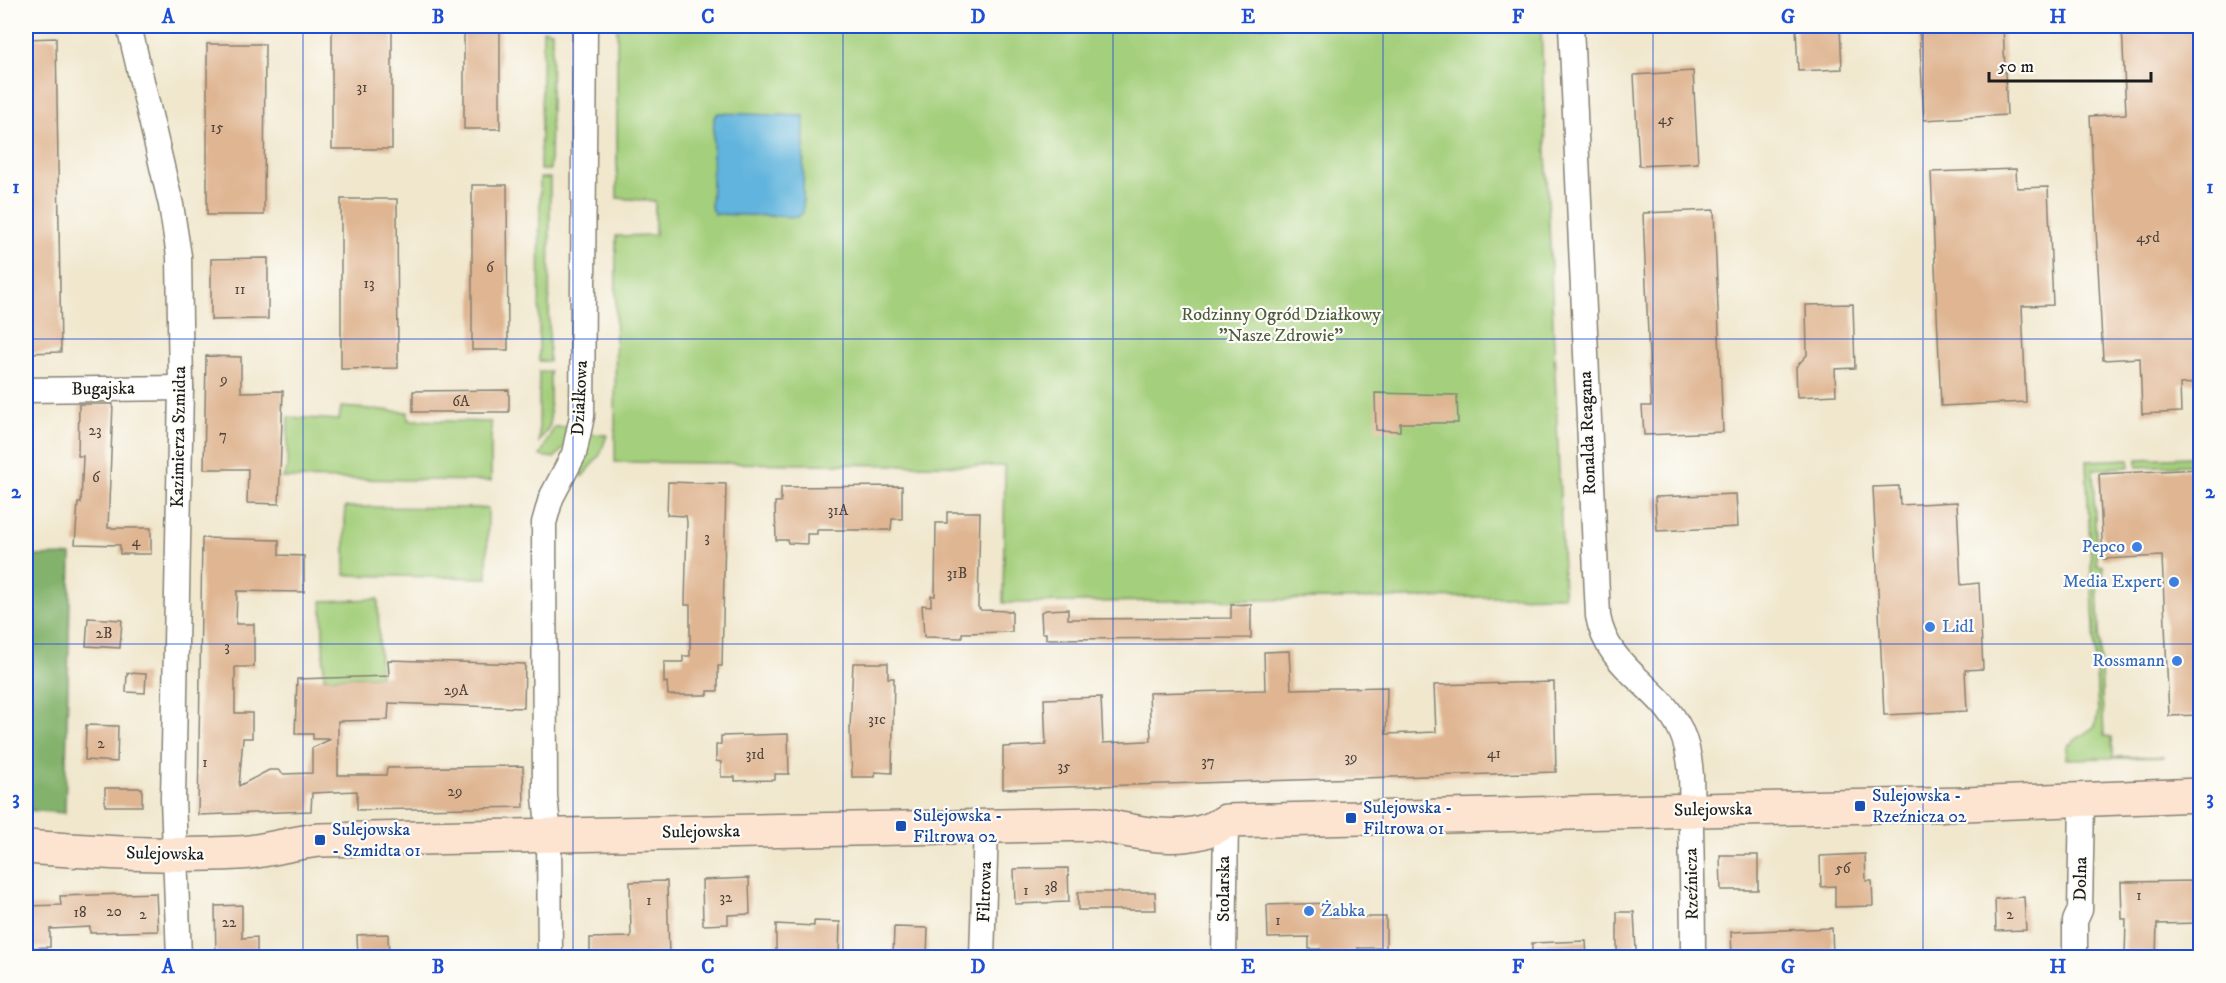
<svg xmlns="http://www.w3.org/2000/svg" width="2226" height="983" viewBox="0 0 2226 983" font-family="'IM FELL DW Pica',serif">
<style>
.green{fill:#a4cf7c;stroke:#60764c;stroke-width:1.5}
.forest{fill:#83b26c;stroke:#506744;stroke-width:1.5}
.water{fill:#61b4dd;stroke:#3e687c;stroke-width:1.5}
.building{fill:#dfb592}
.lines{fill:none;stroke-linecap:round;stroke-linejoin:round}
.street-casing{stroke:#868274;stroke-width:27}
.secondary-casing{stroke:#868274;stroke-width:36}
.street{stroke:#fff;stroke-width:24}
.secondary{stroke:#fde4d0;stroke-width:33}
.grid{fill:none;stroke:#1d4ed8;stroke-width:1.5;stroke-opacity:0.55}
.shop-dot{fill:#3f7fe0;stroke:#fdfcf7;stroke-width:2}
.transit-dot{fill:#1a4fb4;stroke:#fdfcf7;stroke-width:2}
.labels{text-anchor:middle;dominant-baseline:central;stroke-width:4.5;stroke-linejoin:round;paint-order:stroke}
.number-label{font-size:15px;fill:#4d423a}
.park-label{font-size:18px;fill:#4c5b3e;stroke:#fdfcf7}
.street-label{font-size:18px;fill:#1c1c1c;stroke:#fdfcf7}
.shop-label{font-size:18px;fill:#366cbe;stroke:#fdfcf7;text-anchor:end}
.transit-label{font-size:18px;fill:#164399;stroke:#fdfcf7;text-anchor:start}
.neatline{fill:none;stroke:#1d4ed8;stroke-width:2}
.grid-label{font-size:20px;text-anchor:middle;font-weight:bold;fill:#1d4ed8}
</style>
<rect width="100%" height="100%" fill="#fdfcf7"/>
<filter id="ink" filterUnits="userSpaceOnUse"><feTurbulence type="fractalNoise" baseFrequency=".0167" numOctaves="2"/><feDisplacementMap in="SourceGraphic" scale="12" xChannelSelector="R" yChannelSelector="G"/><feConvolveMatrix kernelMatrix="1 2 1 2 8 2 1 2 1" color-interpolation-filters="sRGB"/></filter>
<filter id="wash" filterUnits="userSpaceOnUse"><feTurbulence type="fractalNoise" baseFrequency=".008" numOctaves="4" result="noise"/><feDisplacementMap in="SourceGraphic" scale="24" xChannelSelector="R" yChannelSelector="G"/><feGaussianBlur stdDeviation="1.35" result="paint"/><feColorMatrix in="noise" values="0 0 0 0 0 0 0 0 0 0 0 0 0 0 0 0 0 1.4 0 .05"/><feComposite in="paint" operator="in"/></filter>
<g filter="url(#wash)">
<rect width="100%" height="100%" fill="#f0e7cd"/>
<g class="green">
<polygon points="617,26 1541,26 1564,596 1003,603 1005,466 615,462 616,236 655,235 655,201 617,198"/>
<polygon points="543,30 552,31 550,170 540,170"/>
<polygon points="540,178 550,178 549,361 539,361"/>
<polygon points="539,372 550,372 550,425 539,442"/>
<polygon points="341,407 408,412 408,420 491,422 491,481 283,478 287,468 288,417 339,420"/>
<polygon points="554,427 570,427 567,445 554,458 540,456"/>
<polygon points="590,434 607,435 600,455 582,477 579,467"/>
<polygon points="2192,457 2192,465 2137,467 2137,459"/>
<polygon points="2129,459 2129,467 2093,469 2097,565 2103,566 2104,582 2097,585 2104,736 2112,737 2113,757 2165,757 2066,759 2067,746 2095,726 2098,712 2086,461"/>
<polygon points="345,507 488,508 487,578 345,575"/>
<polygon points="378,599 380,676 324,678 322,601"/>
</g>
<polygon class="forest" points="71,555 65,813 26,810 26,556"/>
<polygon class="water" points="718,113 804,116 803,213 797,217 715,214 711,207 714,118"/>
<g id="blocks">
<g class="building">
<rect x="332" y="26" width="60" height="123"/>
<rect x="464" y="26" width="36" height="103"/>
<polygon points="1796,26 1840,26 1842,69 1798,71"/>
<polygon points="1919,26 2003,26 2007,115 1924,120"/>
<polygon points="2122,26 2200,26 2200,383 2180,384 2181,412 2142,414 2140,358 2103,360 2090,116 2126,114"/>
<polygon points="56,38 61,352 26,353 26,39"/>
<polygon points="207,44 265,44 264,215 207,215"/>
<polygon points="1693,71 1698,163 1639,166 1634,75"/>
<polygon points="2016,169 2017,188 2048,187 2053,305 2022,306 2026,402 1941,406 1931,172"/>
<polygon points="472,185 507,185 508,350 472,350"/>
<polygon points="341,199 397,199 398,368 341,369"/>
<polygon points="1714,210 1723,432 1644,435 1642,406 1651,406 1643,213"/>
<polygon points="268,258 268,319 211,320 211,259"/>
<polygon points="1853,304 1855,368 1835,369 1836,395 1797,397 1796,367 1807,355 1806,305"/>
<polygon points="206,356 241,357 241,392 283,391 279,504 247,503 248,469 204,469"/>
<polygon points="509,390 509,412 413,412 413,391"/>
<polygon points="1375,393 1457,395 1458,423 1400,423 1400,431 1376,430"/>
<polygon points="79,404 113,404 108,528 151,528 151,554 120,554 120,545 75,544 78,503 81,503 83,456 78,456"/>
<polygon points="2200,469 2200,715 2169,716 2162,556 2103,559 2099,474"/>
<polygon points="668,482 726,484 722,666 718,666 718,691 708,691 708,695 668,695 667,682 664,683 664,662 683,662 683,656 690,656 690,605 685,605 687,522 686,516 667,515"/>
<polygon points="902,486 902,519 892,519 891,530 817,530 817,534 807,534 807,544 788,543 787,540 776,540 775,502 781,502 781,487"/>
<polygon points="1899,486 1900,505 1957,502 1961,585 1979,583 1983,669 1965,670 1967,711 1884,715 1873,487"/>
<polygon points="1736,494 1738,527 1657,531 1655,497"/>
<polygon points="947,512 980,512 978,607 981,610 1012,611 1012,632 962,633 962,638 924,637 922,605 931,606 931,596 935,596 936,523 947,523"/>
<polygon points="202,538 279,540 279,555 304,556 304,592 237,591 236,624 254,624 254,667 235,667 235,713 252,713 252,738 243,738 239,786 269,770 278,770 283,774 312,773 312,748 331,739 313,739 313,734 295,734 297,679 389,676 388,660 525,664 524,708 389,703 388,720 338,721 338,775 386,775 387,768 523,766 524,807 357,810 357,791 312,793 311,811 198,815"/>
<polygon points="1251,604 1251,638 1046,639 1046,633 1042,633 1041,612 1046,610 1068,609 1068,619 1231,618 1231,605"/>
<polygon points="88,618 122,620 120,648 86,646"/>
<polygon points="1289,651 1291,689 1387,687 1386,734 1436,732 1434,685 1554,682 1556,772 1003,789 1003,747 1046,745 1044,699 1101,697 1103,743 1146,741 1151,741 1149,693 1265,690 1264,652"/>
<polygon points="853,663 888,663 888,678 894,678 892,773 875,772 875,777 852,777 850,729"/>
<polygon points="127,673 146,674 145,693 126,692"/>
<polygon points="86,725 118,726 117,762 85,760"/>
<polygon points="788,734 789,774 775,774 775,780 735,781 735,777 721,777 721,762 716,761 716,745 721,744 721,736"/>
<rect x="105" y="788" width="37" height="18"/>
<polygon points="1865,854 1866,881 1872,881 1873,906 1835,907 1835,886 1821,887 1820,856"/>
<polygon points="1720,855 1758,855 1758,890 1721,890"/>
<polygon points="1068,868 1069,902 1015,904 1014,869"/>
<polygon points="749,878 750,914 728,915 728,924 703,925 702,880"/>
<polygon points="667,881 669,957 590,957 590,938 631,937 630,882"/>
<polygon points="2200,881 2200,923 2157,924 2156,957 2125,957 2126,919 2122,919 2121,882"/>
<polygon points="1078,892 1155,892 1156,910 1078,910"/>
<polygon points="156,893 158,931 90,933 90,927 50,929 50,947 26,948 26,906 61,905 60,896"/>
<polygon points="2024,897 2026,930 1996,931 1995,899"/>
<polygon points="1330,903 1330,917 1386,917 1386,948 1358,948 1358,957 1317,957 1320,949 1309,949 1309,937 1268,938 1267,905"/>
<polygon points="242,905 242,938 257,937 257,957 216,957 215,906"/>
<polygon points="1617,912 1634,912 1636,951 1617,951"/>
<polygon points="814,921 840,922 839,957 776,957 776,924 814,926"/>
<polygon points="894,927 928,928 927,957 893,957"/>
<polygon points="1832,928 1833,957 1732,957 1731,932"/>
<polygon points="388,934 389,957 358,957 357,935"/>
<polygon points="1586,941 1587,957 1532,957 1532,943"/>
</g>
</g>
</g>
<g filter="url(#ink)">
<use href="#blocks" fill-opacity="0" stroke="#868274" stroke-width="1.5"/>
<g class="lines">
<g class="street-casing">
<g id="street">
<polyline points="129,26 171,205 179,256 181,388 173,799 179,958"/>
<path d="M 1571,26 L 1598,616 C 1607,669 1659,685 1680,729 C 1695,760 1691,796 1691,829 C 1692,872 1693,915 1693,958"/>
<polyline points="26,390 181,388"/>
<polyline points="550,958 549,835 545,797 544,523 551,498 574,454 582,416 585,26"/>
<polyline points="982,958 986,826"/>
<polyline points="1224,958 1226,821"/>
<polyline points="2075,958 2075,921 2080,910 2082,800"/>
</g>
</g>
<g class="secondary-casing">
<path id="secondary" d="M 26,847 C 96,852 167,857 238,853 C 266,852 292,842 320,840 L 1098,824 C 1137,833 1190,846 1226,821 L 1965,804 L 2200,795"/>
</g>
<use href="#street" class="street"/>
<use href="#secondary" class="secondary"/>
</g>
</g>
<path class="grid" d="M 303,26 L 303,958M 573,26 L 573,958M 843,26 L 843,958M 1113,26 L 1113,958M 1383,26 L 1383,958M 1653,26 L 1653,958M 1923,26 L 1923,958M 26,339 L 2200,339M 26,644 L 2200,644"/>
<g class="shop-dot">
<circle cx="2137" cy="547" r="6"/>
<circle cx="2174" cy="582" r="6"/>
<circle cx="1930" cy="627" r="6"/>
<circle cx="2177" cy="661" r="6"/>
<circle cx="1309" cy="911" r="6"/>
</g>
<g class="transit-dot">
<rect x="1854" y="800" width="12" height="12" rx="3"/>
<rect x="1345" y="812" width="12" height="12" rx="3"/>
<rect x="895" y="820" width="12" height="12" rx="3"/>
<rect x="314" y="834" width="12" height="12" rx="3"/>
</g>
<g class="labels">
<g class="number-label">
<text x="362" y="87">31</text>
<text x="1666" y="119">45</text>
<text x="217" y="127">15</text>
<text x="2148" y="237">45d</text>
<text x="490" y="267">6</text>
<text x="369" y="283">13</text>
<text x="240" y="289">11</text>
<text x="224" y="379">9</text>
<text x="461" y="401">6A</text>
<text x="95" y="430">23</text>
<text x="223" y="435">7</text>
<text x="96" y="477">6</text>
<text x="838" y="510">31A</text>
<text x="707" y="537">3</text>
<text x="136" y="541">4</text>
<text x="957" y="573">31B</text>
<text x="104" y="633">2B</text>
<text x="227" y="646">3</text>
<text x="456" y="690">29A</text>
<text x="877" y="719">31c</text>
<text x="101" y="743">2</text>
<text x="1494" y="753">41</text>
<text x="755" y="754">31d</text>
<text x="1351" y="757">39</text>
<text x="1208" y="761">37</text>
<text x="205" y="762">1</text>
<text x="1064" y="766">35</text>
<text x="455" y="791">29</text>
<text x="1843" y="868">56</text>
<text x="1051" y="887">38</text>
<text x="1026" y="890">1</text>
<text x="2139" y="895">1</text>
<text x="726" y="897">32</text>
<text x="649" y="900">1</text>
<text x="114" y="911">20</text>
<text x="80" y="912">18</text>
<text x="143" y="914">2</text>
<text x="2010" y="914">2</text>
<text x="1278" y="920">1</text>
<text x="229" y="922">22</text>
</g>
<g class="park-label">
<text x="1281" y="315">Rodzinny Ogród Działkowy<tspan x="1281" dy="21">"Nasze Zdrowie"</tspan></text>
</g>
<g class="street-label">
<text transform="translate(103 389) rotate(-1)">Bugajska</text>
<text transform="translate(580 398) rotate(-87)">Działkowa</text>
<text transform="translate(1588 433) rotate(-92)">Ronalda Reagana</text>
<text transform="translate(179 437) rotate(-89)">Kazimierza Szmidta</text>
<text transform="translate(1713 810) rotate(-1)">Sulejowska</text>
<text transform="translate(701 832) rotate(-1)">Sulejowska</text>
<text transform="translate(165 854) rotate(1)">Sulejowska</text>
<text transform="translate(2081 879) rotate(-89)">Dolna</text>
<text transform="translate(1692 884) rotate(-91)">Rzeźnicza</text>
<text transform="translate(1224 889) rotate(-90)">Stolarska</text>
<text transform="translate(985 892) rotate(-88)">Filtrowa</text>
</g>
<g class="shop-label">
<text x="2125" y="547">Pepco</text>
<text x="2162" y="582">Media Expert</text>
<text x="1942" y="627" text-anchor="start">Lidl</text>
<text x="2165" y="661">Rossmann</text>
<text x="1321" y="911" text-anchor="start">Żabka</text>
</g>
<g class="transit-label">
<text x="1872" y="796">Sulejowska -<tspan x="1872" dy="21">Rzeźnicza 02</tspan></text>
<text x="1363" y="808">Sulejowska -<tspan x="1363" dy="21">Filtrowa 01</tspan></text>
<text x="913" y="816">Sulejowska -<tspan x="913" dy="21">Filtrowa 02</tspan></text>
<text x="332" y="830">Sulejowska<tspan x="332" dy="21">- Szmidta 01</tspan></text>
</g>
</g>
<rect width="2226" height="983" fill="none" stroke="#fdfcf7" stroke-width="66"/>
<path d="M1989 72v9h162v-9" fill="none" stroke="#1c1c1c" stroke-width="3"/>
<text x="1998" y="72" font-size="18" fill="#1c1c1c" stroke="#fdfcf7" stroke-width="4.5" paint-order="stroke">50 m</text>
<rect x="33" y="33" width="2160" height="917" class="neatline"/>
<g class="grid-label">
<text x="168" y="23">A</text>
<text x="438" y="23">B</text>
<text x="708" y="23">C</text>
<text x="978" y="23">D</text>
<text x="1248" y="23">E</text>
<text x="1518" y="23">F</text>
<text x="1788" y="23">G</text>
<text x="2058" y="23">H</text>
<text x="16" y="193">1</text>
<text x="2210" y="193">1</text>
<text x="16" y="498">2</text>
<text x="2210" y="498">2</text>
<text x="16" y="804">3</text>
<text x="2210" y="804">3</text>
<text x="168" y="973">A</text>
<text x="438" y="973">B</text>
<text x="708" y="973">C</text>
<text x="978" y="973">D</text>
<text x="1248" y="973">E</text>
<text x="1518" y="973">F</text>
<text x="1788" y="973">G</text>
<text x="2058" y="973">H</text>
</g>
</svg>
